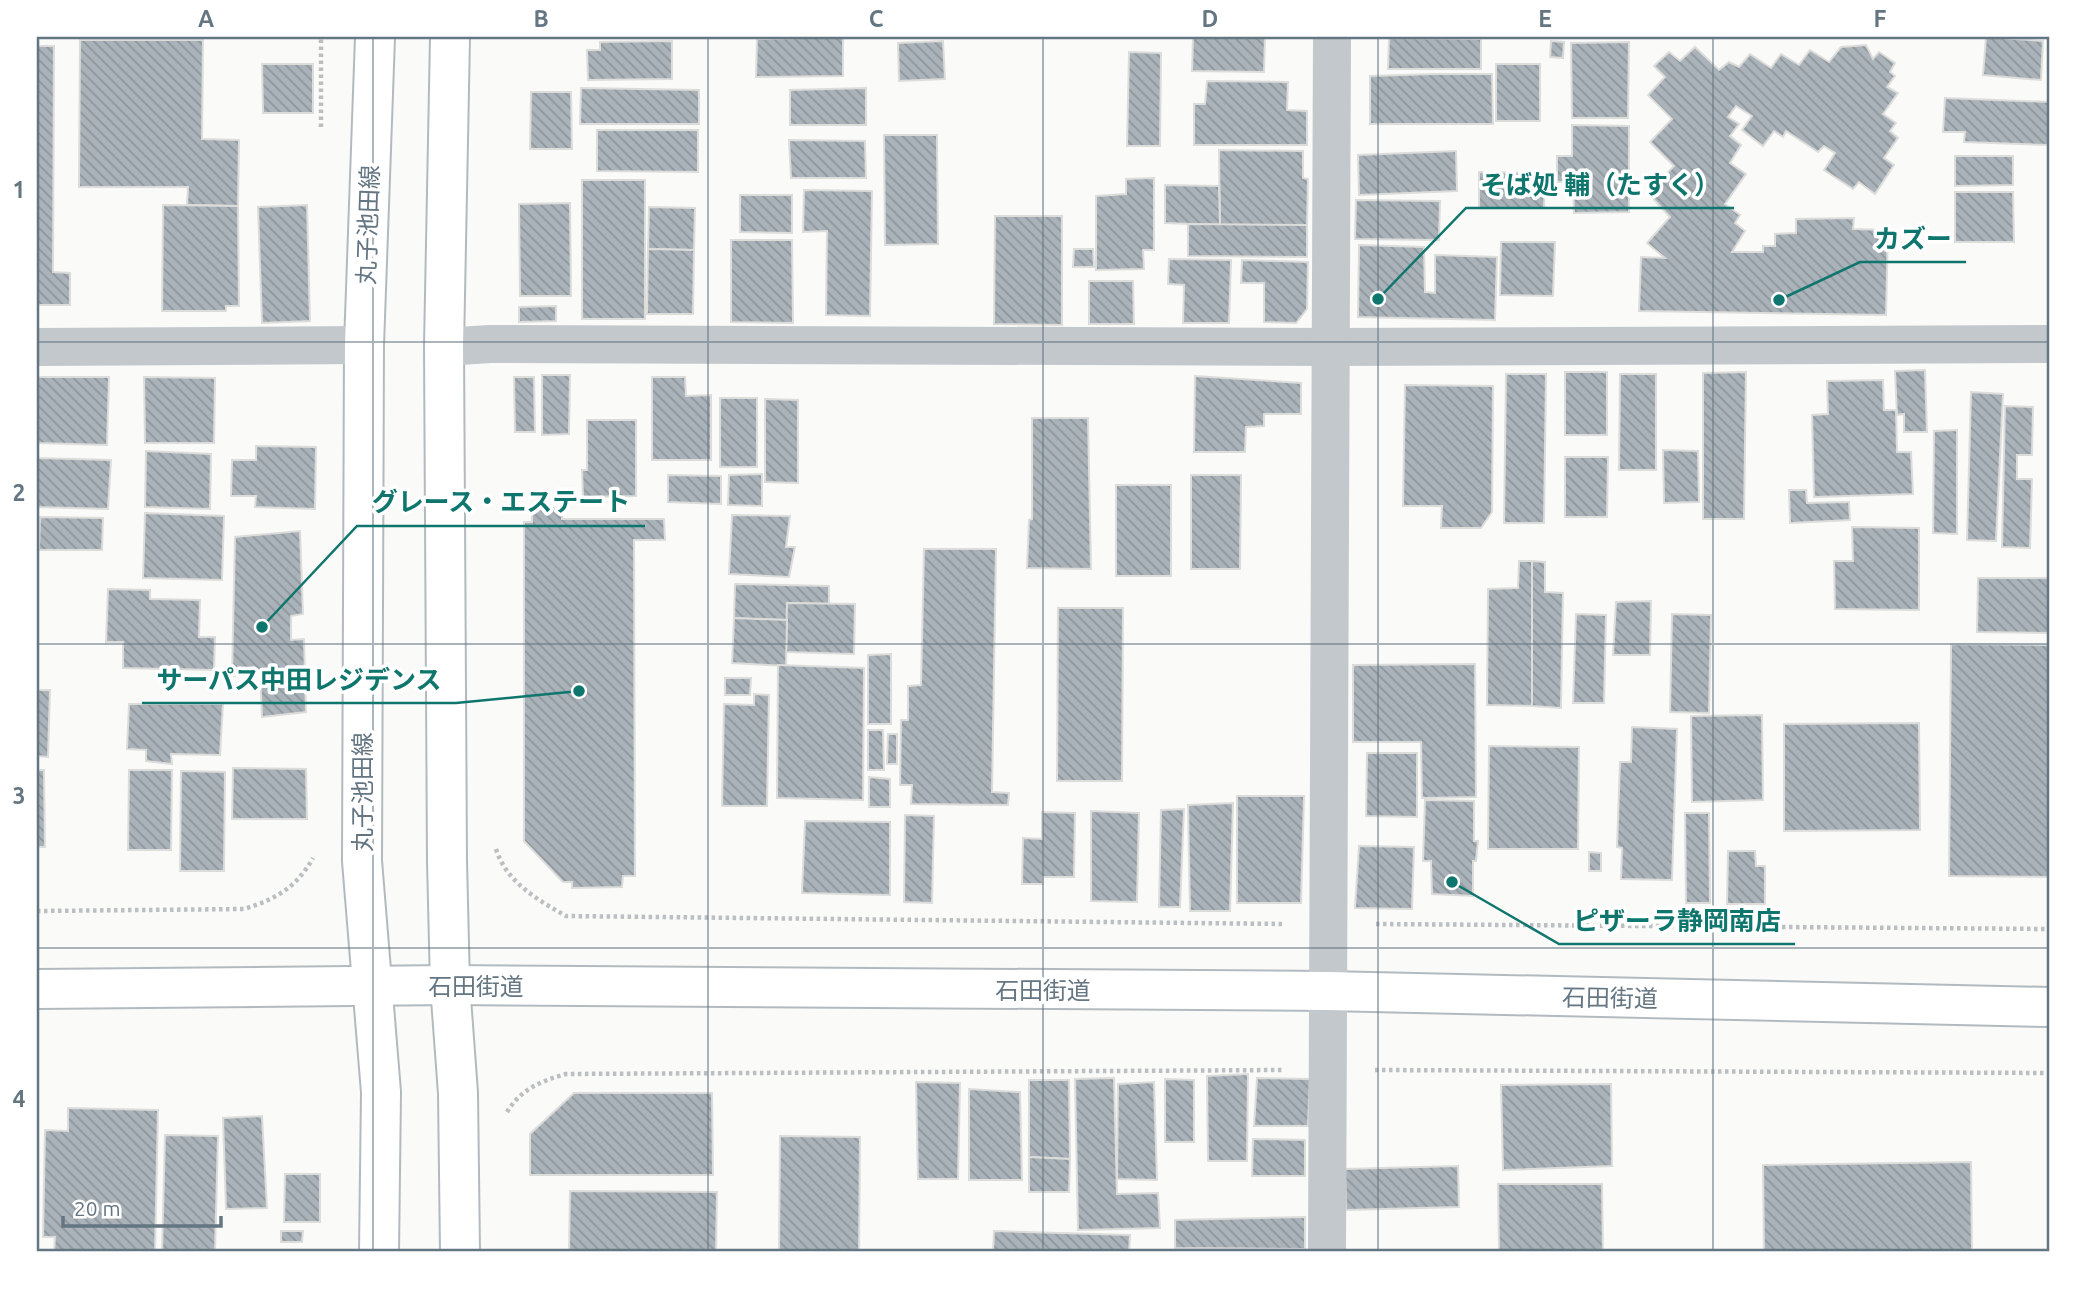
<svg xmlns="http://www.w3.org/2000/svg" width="2086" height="1289" viewBox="0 0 2086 1289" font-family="Ubuntu,'Noto Sans JP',sans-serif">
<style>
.building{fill:url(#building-back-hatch);stroke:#dcdcda;stroke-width:2}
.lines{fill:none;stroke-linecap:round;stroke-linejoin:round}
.secondary-casing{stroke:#b3babf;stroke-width:42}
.path{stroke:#bbbfc2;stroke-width:4.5;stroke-dasharray:3.5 3.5;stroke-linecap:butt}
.street{stroke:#c3c8cc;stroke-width:38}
.secondary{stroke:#fff;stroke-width:38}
.grid{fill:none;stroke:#657683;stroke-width:2;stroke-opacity:0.55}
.labels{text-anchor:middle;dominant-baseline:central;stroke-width:7;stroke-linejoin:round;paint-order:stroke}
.street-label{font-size:24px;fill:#657683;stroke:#fff}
.leader{fill:none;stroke:#0f766e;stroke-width:2.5}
.callout-dot{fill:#0f766e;stroke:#fff;stroke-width:2.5}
.callout-label{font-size:26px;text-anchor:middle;font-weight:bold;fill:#0f766e;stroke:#fff;stroke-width:7;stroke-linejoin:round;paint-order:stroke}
.neatline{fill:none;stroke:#657683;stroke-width:2.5}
.grid-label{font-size:23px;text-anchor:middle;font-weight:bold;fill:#657683}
</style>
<defs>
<pattern id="building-back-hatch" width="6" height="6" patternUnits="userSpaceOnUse" patternTransform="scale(1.75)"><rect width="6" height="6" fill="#aab3b9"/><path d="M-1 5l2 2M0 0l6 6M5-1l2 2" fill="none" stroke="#8e969c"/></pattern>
</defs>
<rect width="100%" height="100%" fill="#fafaf8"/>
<g class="building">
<polygon points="843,37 843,76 756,77 757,39"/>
<polygon points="1193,37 1265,37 1264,72 1192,71"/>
<polygon points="1986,37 2043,41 2041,80 1983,75"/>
<polygon points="1389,38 1481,39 1481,69 1388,69"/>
<polygon points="80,40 203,40 202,139 239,140 238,206 187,205 188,187 79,187"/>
<polygon points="672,41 672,79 588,80 587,50 600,50 600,42"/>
<polygon points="943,41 945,79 899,81 898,43"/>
<polygon points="1551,41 1564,42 1563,58 1550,57"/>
<polygon points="1629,42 1628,118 1572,118 1571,43"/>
<polygon points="1866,45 1873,59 1879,52 1895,63 1890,72 1895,76 1887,87 1898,93 1883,114 1896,123 1890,131 1898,138 1884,158 1894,165 1875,194 1859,182 1853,189 1824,170 1835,153 1824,146 1818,152 1786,131 1783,137 1774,131 1763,146 1742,130 1752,116 1736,106 1728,117 1739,124 1730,136 1741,145 1730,163 1746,174 1725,204 1740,215 1735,223 1745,231 1732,252 1763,252 1763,246 1775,246 1775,234 1796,233 1796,219 1854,218 1853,229 1888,230 1886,315 1639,311 1641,257 1665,258 1647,243 1670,217 1648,193 1674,166 1650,142 1672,119 1648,95 1665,77 1654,66 1669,52 1680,61 1695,47 1719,70 1729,62 1739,67 1750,54 1771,68 1781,54 1799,65 1810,50 1829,62 1841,47"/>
<polygon points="37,46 54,46 53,272 70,273 70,305 37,305"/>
<polygon points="1129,52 1161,53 1160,146 1127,146"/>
<polygon points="262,64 313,64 313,113 263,113"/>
<rect x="1496" y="64" width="44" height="57"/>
<polygon points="1436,74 1492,74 1493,124 1370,124 1370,76"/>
<polygon points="1207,81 1288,82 1287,110 1307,111 1307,145 1194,145 1194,104 1205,104"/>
<polygon points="581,88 699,90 699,124 580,124"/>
<polygon points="866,88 866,125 790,125 790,90"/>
<polygon points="531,92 571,92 572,149 530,149"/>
<polygon points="1945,98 2049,102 2049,145 1964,142 1965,132 1943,132"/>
<polygon points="1572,125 1629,126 1629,212 1574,213 1573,182 1557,182 1557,156 1572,156"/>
<polygon points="597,130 698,130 698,172 597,171"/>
<polygon points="884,135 937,135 938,244 885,245"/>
<polygon points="789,140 865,141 866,178 791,178"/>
<polygon points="1219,150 1303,151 1303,178 1308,179 1307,225 1220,225"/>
<polygon points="1456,151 1457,191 1359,195 1358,155"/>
<polygon points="1955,156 2013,156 2013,185 1955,186"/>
<polygon points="1479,172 1545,173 1544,208 1479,208"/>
<polygon points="1154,178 1154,250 1143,250 1144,269 1096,270 1096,196 1126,194 1126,179"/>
<rect x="582" y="180" width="63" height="139"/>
<polygon points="1165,185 1219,186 1220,225 1165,223"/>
<polygon points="804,190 872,191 870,316 826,315 827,231 803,232"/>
<polygon points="1955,192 2013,192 2014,242 1955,242"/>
<polygon points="740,195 792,195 792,233 740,232"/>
<polygon points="1356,200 1440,201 1439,240 1355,239"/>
<polygon points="570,203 571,296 520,296 519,204"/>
<polygon points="163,205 238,206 239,306 226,306 226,311 162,311"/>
<polygon points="307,205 310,321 262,323 258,207"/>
<polygon points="649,207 695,208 694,250 648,249"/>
<polygon points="995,216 1062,216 1062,325 994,324"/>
<polygon points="1188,224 1307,225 1307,257 1188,256"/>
<polygon points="731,240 792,240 793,323 731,322"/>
<polygon points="1501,242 1555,242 1553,296 1500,295"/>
<polygon points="1359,245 1424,247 1425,292 1435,293 1435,255 1497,257 1495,320 1358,317"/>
<polygon points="648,249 694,250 693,314 647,314"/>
<polygon points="1074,249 1093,249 1094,267 1073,267"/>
<polygon points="1169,259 1231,260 1229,323 1183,323 1184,285 1168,284"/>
<polygon points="1242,260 1308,262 1307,309 1296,323 1264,322 1264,283 1241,283"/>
<polygon points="1089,281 1133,281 1134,324 1089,324"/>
<polygon points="556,306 556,321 519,322 519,307"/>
<polygon points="1925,370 1927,432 1904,432 1904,414 1897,415 1895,371"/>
<rect x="1565" y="372" width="42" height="63"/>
<polygon points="1746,372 1744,519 1703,519 1703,373"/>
<polygon points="1506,374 1546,374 1544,523 1504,523"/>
<polygon points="1620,374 1656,374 1656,470 1619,470"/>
<polygon points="542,375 570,375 569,434 542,435"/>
<polygon points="1195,376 1301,383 1301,414 1264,414 1264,426 1246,427 1245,452 1194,452"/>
<polygon points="37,377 109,377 107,445 37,443"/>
<polygon points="144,377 215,378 214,443 145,443"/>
<polygon points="514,377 534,377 535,432 515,432"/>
<polygon points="652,377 685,377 686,396 711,395 711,460 652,460"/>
<polygon points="1883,380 1884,410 1896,410 1897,452 1911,452 1913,494 1814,497 1812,415 1828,414 1827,381"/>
<polygon points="1405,385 1493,386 1492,512 1481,528 1441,528 1442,506 1403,506"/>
<polygon points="1971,392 2003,394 1996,541 1967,540"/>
<rect x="720" y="398" width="37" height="69"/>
<polygon points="765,399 798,400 798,483 765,482"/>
<polygon points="2005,406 2033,407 2032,455 2017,455 2017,479 2032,479 2030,548 2002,547"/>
<polygon points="1032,418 1088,418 1091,569 1027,568 1029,520 1032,519"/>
<polygon points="587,420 636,420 636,496 583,497 582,470 587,470"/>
<polygon points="1957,430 1957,534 1933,533 1934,431"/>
<polygon points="256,446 316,447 315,509 255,507 256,496 231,496 232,460 256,460"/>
<polygon points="1663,450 1698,451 1699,502 1664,503"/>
<polygon points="146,451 211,454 210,509 145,507"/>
<polygon points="1565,457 1608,457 1607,517 1565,517"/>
<polygon points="37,458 111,460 108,509 37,507"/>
<polygon points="762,474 762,506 728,505 729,475"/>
<polygon points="668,475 721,476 721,504 668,502"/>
<polygon points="1191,475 1241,475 1240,569 1191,569"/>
<rect x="1116" y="485" width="55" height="91"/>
<polygon points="1789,490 1806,490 1807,503 1849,502 1850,520 1790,523"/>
<polygon points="532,508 563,508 562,519 664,519 665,540 634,540 635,876 623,876 622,887 572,888 572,882 563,882 524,841 524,522 532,522"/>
<polygon points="145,513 224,516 222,580 143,578"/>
<polygon points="732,515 790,516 786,547 795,547 789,577 729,574"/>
<polygon points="40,517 103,518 102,550 39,550"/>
<polygon points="1852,527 1919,528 1919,610 1835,609 1834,561 1853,561"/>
<polygon points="300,531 303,614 291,616 291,640 304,639 306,712 262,717 260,672 232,676 235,537"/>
<polygon points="924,549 996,549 992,792 1009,793 1008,805 911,804 912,785 900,785 901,720 908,720 908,686 921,685"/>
<polygon points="1519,561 1532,561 1532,706 1487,705 1488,589 1518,588"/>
<polygon points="1532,561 1545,562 1545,592 1563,593 1561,708 1532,706"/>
<polygon points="1978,578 2049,578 2049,633 1977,632"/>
<polygon points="735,584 829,586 829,604 787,603 787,620 734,618"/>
<polygon points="108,589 150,590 150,599 200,600 199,637 215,637 214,670 123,668 123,642 106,642"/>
<polygon points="1651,601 1650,655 1613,655 1616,602"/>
<polygon points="787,603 855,604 854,654 786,652"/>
<polygon points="1058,608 1123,608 1122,781 1057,781"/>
<polygon points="1576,614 1606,615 1604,703 1573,703"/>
<polygon points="1672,614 1711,615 1709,713 1670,712"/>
<polygon points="734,618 787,620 786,666 732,663"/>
<polygon points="1951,644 2049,645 2049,877 1949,876"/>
<polygon points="891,654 891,724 868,724 868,655"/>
<polygon points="1475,664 1476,797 1422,798 1421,742 1353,742 1353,665"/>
<polygon points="778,665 864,668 863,800 777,798"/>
<polygon points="725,678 751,678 750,695 725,695"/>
<polygon points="37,690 50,690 48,757 37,756"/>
<polygon points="754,694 769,695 767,806 722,806 724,704 754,705"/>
<polygon points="129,704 223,704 220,755 171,754 172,764 146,761 146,750 127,749"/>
<polygon points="1762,715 1763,800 1692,802 1691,716"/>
<polygon points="1919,723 1920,830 1784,831 1784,724"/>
<polygon points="1632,727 1677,729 1672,880 1621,879 1622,848 1617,847 1620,762 1631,762"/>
<polygon points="868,730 883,730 884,770 868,770"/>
<polygon points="888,734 897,734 897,764 887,764"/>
<polygon points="1489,746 1579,747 1578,849 1488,849"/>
<polygon points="1367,753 1417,753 1417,817 1366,816"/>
<polygon points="233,768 306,769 307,819 232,819"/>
<polygon points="37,770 44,770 44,774 45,847 37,847"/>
<polygon points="129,770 172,770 171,850 128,850"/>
<polygon points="181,771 225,772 224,871 180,871"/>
<polygon points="869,777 890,779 890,807 869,807"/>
<polygon points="1237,796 1304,796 1301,903 1237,903"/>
<polygon points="1425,800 1474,801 1474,841 1478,841 1476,861 1473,861 1473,896 1432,894 1431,861 1423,861"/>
<polygon points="1233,803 1230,911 1190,911 1188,805"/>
<polygon points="1184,809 1180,907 1159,907 1161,810"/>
<polygon points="1091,811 1139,813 1137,902 1091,901"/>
<polygon points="1042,812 1075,813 1074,877 1043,877 1043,884 1022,884 1023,838 1042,839"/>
<polygon points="1685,813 1709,813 1710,903 1686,903"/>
<polygon points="905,815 934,816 932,903 904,902"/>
<polygon points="805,821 890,822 890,895 802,893"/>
<polygon points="1359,846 1414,847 1412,909 1355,908"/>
<polygon points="1728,851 1755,851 1756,866 1765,866 1765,904 1727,904"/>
<polygon points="1589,852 1601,853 1601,871 1589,871"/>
<polygon points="1248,1074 1247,1161 1208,1161 1207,1076"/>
<polygon points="1114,1078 1117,1194 1158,1193 1160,1228 1078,1230 1075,1079"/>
<polygon points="1257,1078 1310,1079 1308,1126 1254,1126"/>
<polygon points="1165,1079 1194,1080 1194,1142 1165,1142"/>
<polygon points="1029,1080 1069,1080 1070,1159 1029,1157"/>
<polygon points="916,1082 960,1083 958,1179 918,1179"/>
<polygon points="1154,1082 1157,1180 1117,1179 1118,1084"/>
<polygon points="1611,1084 1612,1166 1503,1170 1501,1085"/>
<polygon points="969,1089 1020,1092 1022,1180 969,1180"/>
<polygon points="574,1093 712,1093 713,1175 530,1175 530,1134"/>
<polygon points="68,1108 158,1110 155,1252 54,1252 55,1237 43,1237 45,1130 68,1131"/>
<polygon points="262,1116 267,1208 226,1209 223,1118"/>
<polygon points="165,1135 218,1136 215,1252 162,1252"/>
<polygon points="780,1136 860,1137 859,1252 779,1252"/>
<polygon points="1253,1139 1305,1140 1305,1176 1252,1176"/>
<polygon points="1029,1157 1070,1159 1069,1192 1029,1192"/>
<polygon points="1971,1162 1972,1252 1764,1252 1763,1165"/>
<polygon points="1458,1166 1459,1207 1346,1210 1345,1169"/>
<polygon points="285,1174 320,1174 320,1222 284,1222"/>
<polygon points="1498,1184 1602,1184 1603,1252 1499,1251"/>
<polygon points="570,1191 717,1192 716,1252 569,1252"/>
<polygon points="1305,1217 1305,1249 1175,1248 1175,1220"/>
<polygon points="281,1231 303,1231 302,1242 281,1242"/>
<polygon points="994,1231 1130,1235 1129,1252 993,1252"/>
</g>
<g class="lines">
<g class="secondary-casing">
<g id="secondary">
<polyline points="375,37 364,345 362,861 381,1092 379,1252"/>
<polyline points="450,37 444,347 447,861 450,985 458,1093 460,1252"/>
<polyline points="37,989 450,985 1327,991 2049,1007"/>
</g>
</g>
<g class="path">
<polyline points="321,127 321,37"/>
<path d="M 496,849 C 506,882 538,900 566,916 L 1283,924"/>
<path d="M 37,911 L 244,909 C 276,899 296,888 313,858"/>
<polyline points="1376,924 2049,929"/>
<polyline points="1375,1070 2049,1073"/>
<path d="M 507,1112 C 521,1089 541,1081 566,1074 L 1282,1070"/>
</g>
<g class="street">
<polyline points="37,347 364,345"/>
<polyline points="444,347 490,344 1333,347 2049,344"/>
<polyline points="1327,1252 1332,37"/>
</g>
<use href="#secondary" class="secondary"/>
</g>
<path class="grid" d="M 373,37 L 373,1252M 708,37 L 708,1252M 1043,37 L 1043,1252M 1378,37 L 1378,1252M 1713,37 L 1713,1252M 37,342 L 2049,342M 37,644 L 2049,644M 37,948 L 2049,948"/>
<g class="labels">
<g class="street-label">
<text transform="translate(368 225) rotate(-88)">丸子池田線</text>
<text transform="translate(362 792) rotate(-90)">丸子池田線</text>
<text x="476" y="986">石田街道</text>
<text x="1043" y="990">石田街道</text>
<text transform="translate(1610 998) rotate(1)">石田街道</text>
</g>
</g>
<path class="leader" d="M1378 299L1466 208H1734M1779 300L1860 262H1966M262 627L357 526H645M579 691L456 703H142M1452 882L1559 944H1795"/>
<g class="callout-dot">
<circle cx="1378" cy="299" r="7"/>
<circle cx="1779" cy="300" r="7"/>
<circle cx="262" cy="627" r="7"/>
<circle cx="579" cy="691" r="7"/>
<circle cx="1452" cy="882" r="7"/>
</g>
<g class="callout-label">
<text x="1600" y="194">そば処 輔（たすく）</text>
<text x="1913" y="248">カズー</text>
<text x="501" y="511">グレース・エステート</text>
<text x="299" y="689">サーパス中田レジデンス</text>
<text x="1677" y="930">ピザーラ静岡南店</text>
</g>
<rect width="2086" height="1289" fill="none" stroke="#ffffff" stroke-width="77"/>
<path d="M63 1216v10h158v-10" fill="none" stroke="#657683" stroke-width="3.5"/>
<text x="74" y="1216" font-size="21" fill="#657683" stroke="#ffffff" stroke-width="5" paint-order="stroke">20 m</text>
<rect x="38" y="38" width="2010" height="1212" class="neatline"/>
<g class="grid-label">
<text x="206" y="27">A</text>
<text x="541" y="27">B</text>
<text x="876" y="27">C</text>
<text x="1210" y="27">D</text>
<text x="1545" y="27">E</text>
<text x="1880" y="27">F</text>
<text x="19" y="198">1</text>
<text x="19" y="501">2</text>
<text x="19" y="804">3</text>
<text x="19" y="1107">4</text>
</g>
</svg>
